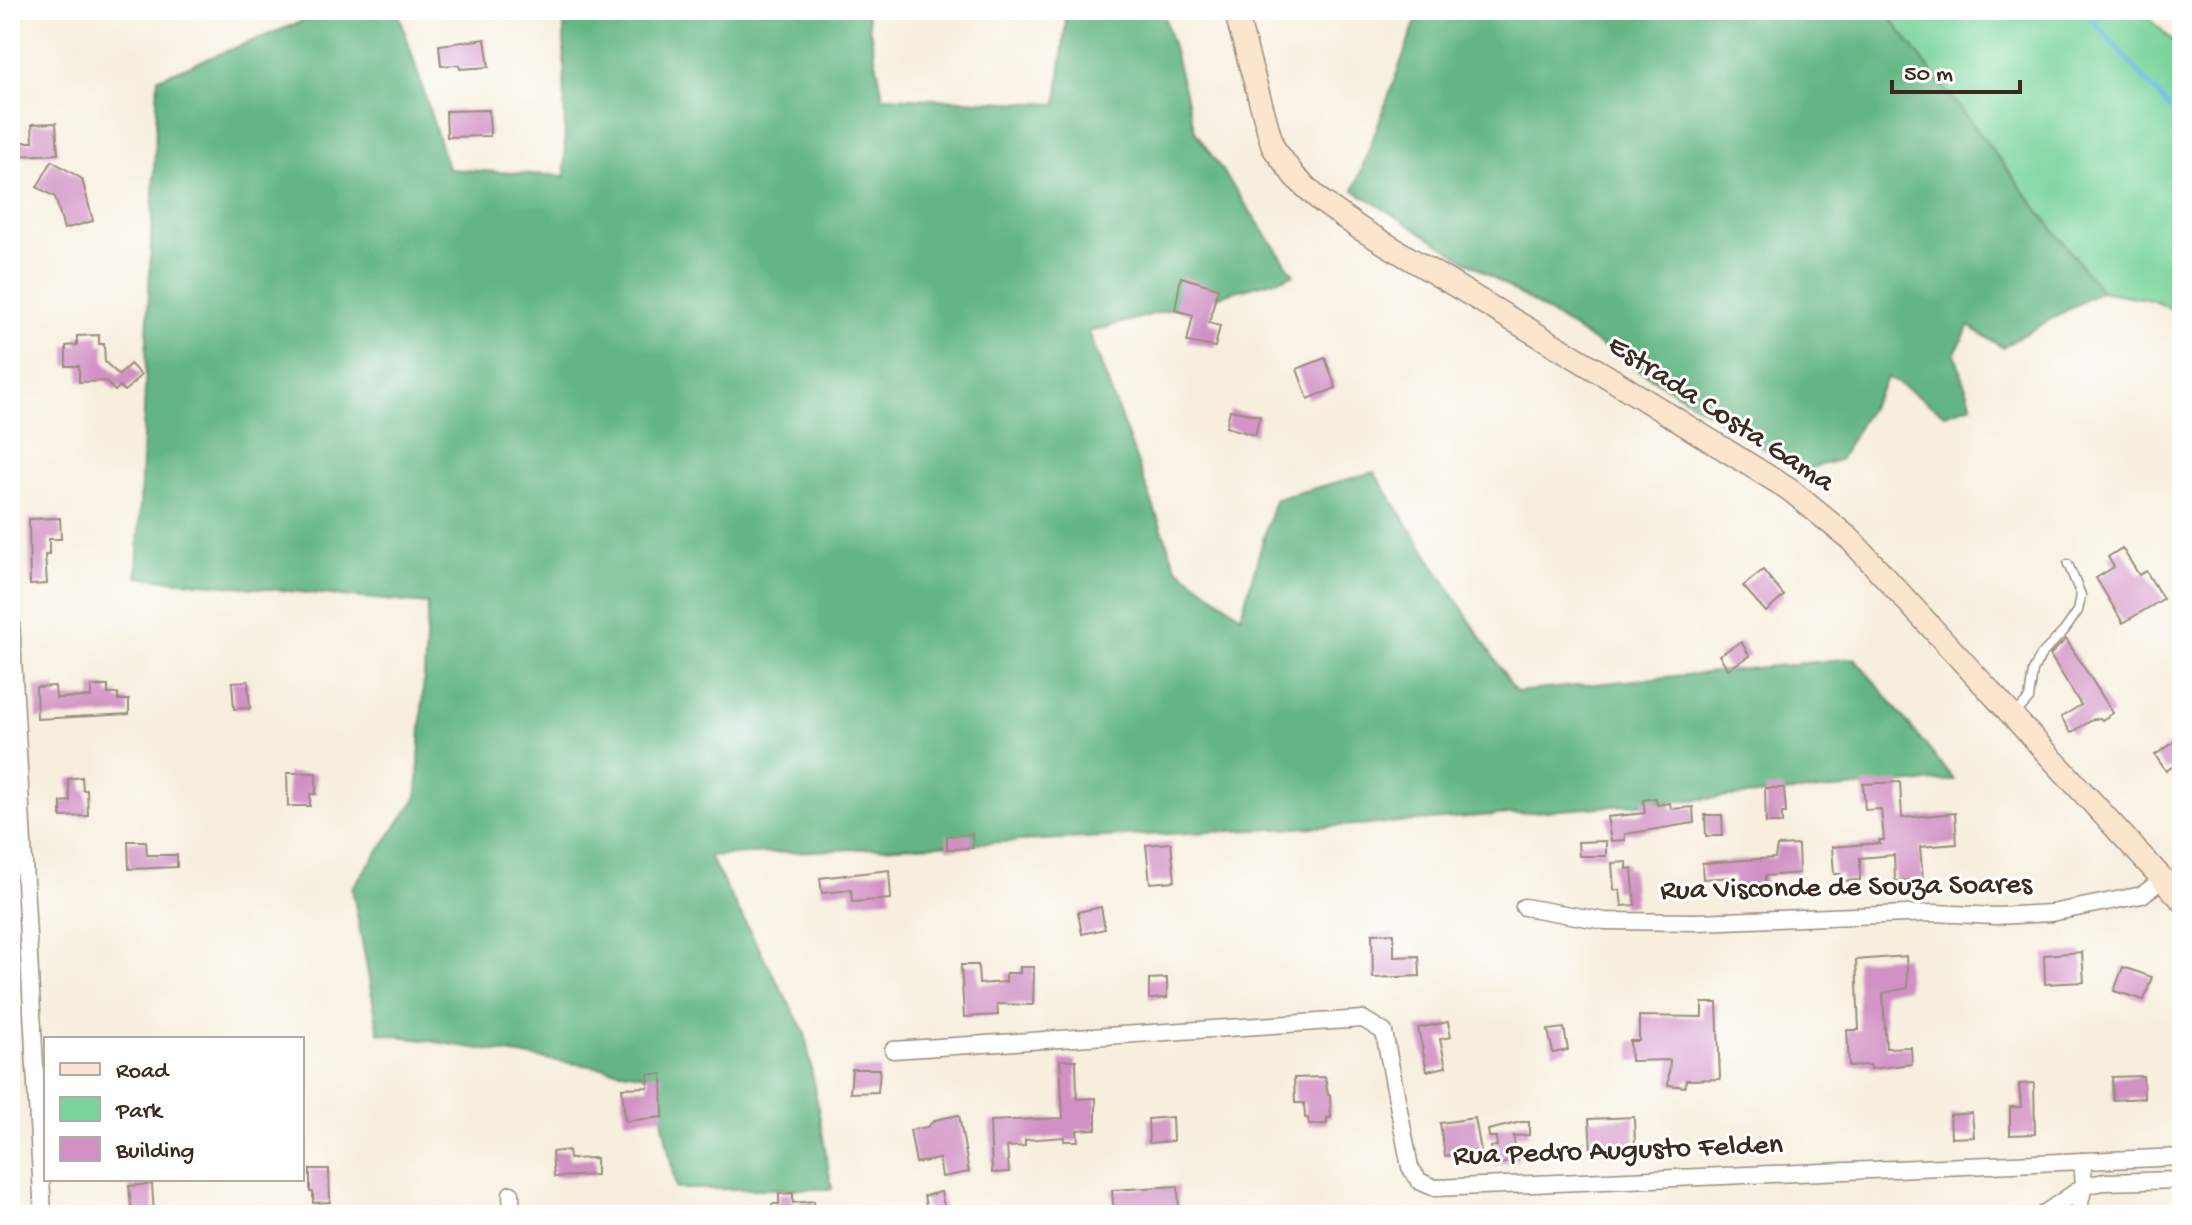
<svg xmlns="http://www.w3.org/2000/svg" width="2192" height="1225" viewBox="0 0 2192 1225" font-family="'Gochi Hand',sans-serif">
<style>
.green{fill:#7ad49b;stroke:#5a7f5c;stroke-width:2}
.forest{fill:#63b683;stroke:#4f7050;stroke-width:2}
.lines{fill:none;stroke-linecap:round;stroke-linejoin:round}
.stream{stroke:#65b9e1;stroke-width:5}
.building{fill:#d191c4}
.service-casing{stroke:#998c7e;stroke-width:11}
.minor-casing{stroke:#998c7e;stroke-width:19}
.secondary-casing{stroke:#998c7e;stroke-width:25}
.service{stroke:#fff;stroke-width:8}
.minor{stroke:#fff;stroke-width:16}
.secondary{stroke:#fce5cf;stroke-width:22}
.labels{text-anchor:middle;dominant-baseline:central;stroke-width:6;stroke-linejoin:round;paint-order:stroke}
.street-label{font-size:30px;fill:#3b2a1e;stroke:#fff}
</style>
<rect width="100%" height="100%" fill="#fff"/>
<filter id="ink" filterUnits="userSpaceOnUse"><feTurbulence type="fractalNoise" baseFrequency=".0125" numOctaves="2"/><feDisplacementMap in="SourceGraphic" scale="16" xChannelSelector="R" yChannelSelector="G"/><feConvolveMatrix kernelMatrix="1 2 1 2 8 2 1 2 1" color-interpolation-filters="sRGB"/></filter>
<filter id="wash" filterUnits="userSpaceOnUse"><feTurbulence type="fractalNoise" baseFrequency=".006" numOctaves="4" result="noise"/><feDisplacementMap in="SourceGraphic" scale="32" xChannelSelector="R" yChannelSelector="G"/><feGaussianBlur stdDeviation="1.8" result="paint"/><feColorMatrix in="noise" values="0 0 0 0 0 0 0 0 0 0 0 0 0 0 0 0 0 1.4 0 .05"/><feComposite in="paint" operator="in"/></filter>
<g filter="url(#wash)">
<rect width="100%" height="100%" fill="#f7eedd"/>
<polygon class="green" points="1884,10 2141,10 2182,50 2182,314 2152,300 2101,291"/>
<g class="forest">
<polygon points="331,10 398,10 448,169 565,176 564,10 866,10 883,97 1057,104 1067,10 1163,10 1195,131 1294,275 1089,332 1176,567 1241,616 1275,499 1374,472 1516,692 1855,658 1954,780 1377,824 709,856 805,1033 832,1189 676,1189 654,1076 379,1033 352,888 417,797 428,604 137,577 158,78"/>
<polygon points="1420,10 1884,10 2101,291 2002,347 1969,326 1955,354 1972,405 1945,414 1888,377 1839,460 1800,471 1354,190"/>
</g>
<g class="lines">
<polyline class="stream" points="2084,10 2182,122"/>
</g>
<g id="blocks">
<g class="building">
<polygon points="485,39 489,67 460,69 459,65 441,66 439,45"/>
<polygon points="489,110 490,136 447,137 446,111"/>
<polygon points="56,123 58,154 19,156 18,142 33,142 32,124"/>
<polygon points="52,161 82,179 93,221 64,229 55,197 37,187"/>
<polygon points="1181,277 1218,288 1209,323 1220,326 1215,347 1187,342 1193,315 1175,310"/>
<polygon points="99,335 99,344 104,344 105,362 119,375 130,364 141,375 125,391 120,386 115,391 105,381 79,382 79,366 66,366 66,346 77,345 77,336"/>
<polygon points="1325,358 1336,388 1308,399 1297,369"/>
<polygon points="1230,410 1260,416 1255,435 1226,427"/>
<polygon points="60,518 61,539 49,539 49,555 45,555 47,584 30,585 29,519"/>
<polygon points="2122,548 2139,575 2146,571 2163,599 2123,623 2096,578 2114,567 2108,557"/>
<polygon points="1763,570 1784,596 1766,612 1743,586"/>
<polygon points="2066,639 2113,713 2102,720 2100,718 2094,719 2071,733 2061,717 2081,705 2050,655"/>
<polygon points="1741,642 1750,656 1728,669 1719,655"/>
<polygon points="248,681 250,708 234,709 232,682"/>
<polygon points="55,686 56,698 91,697 91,686 108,686 108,694 118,694 118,700 129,700 129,714 37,719 36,687"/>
<polygon points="2182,737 2182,760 2166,771 2155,755"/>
<polygon points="287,773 316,773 316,794 310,794 310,806 288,806"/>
<polygon points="82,777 83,790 87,790 88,816 61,817 61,802 70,801 68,779"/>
<polygon points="1900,782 1902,818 1955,813 1957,844 1920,847 1923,879 1895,881 1894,855 1860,858 1860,880 1842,881 1841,874 1834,874 1832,847 1880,843 1879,840 1884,840 1881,809 1865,810 1863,784"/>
<polygon points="1765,788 1784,788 1786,813 1782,813 1782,823 1766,823"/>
<polygon points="1656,798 1657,805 1670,803 1671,809 1693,807 1694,823 1625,834 1625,840 1611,841 1607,817 1645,813 1643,800"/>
<polygon points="1705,815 1722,815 1723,836 1706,836"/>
<polygon points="972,834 973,848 947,849 947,836"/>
<polygon points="128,841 146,841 147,855 177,855 177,867 129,869"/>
<polygon points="1606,841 1606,856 1579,856 1578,842"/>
<polygon points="1171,843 1175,881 1150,883 1146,845"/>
<polygon points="1798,845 1799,873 1765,876 1765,889 1734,889 1734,877 1703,879 1702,863 1775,858 1777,846"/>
<polygon points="1627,862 1627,869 1632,868 1635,905 1622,906 1620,890 1614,890 1612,863"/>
<polygon points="889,870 891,899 852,902 851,890 822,893 820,878"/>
<polygon points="1101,907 1105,929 1082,934 1078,912"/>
<polygon points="1394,933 1394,957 1419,956 1420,976 1373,978 1372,934"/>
<polygon points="2082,952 2084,982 2045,984 2044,955"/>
<polygon points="1906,956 1908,988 1883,993 1886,1048 1911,1047 1912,1064 1871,1069 1870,1065 1849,1066 1847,1030 1859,1030 1856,960"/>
<polygon points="961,965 978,965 979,984 1006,982 1006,973 1020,973 1020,967 1034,967 1033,1005 997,1004 998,1015 964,1017"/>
<polygon points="2123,967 2152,977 2144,1000 2114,991"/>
<polygon points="1167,978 1167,998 1149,999 1149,979"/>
<polygon points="1702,1003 1717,1003 1720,1079 1686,1080 1685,1087 1668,1085 1670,1060 1631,1061 1630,1041 1639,1041 1639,1016 1702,1017"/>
<polygon points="1448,1022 1451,1037 1440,1039 1446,1067 1427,1071 1418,1028"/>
<polygon points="1564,1028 1568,1050 1553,1053 1548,1030"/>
<polygon points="1060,1060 1076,1060 1077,1099 1096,1098 1096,1129 1077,1130 1078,1141 1064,1141 1064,1137 1025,1140 1025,1146 1007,1147 1009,1172 992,1173 990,1121 1063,1118"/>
<polygon points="852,1069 880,1069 878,1092 850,1093"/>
<polygon points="648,1074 662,1074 663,1117 625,1121 622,1088 648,1087"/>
<polygon points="2143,1076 2144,1098 2113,1100 2112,1077"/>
<polygon points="1325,1077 1328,1095 1330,1095 1331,1118 1327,1118 1327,1124 1309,1125 1308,1118 1305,1118 1304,1103 1295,1103 1294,1078"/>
<polygon points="2034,1083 2035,1134 2010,1135 2010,1107 2021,1107 2019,1084"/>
<polygon points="1972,1113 1974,1137 1951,1138 1950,1115"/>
<polygon points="959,1115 969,1172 942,1177 939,1159 916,1163 910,1130 927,1127 935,1120"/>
<polygon points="1172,1117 1173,1141 1149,1143 1148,1119"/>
<polygon points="1634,1117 1635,1147 1591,1150 1589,1119"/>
<polygon points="1475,1118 1481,1151 1445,1156 1440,1123"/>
<polygon points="1521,1122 1529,1122 1529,1135 1513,1136 1518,1160 1495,1165 1490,1147 1497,1146 1496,1137 1489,1137 1488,1130"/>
<polygon points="568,1150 569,1159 596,1158 596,1175 554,1177 552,1152"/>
<polygon points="310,1169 329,1169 330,1202 313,1203 313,1192 310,1192"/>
<polygon points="152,1184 154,1215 132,1215 129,1186"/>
<polygon points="1178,1186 1179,1209 1145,1211 1145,1215 1114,1215 1112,1190"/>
<polygon points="941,1192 946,1215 928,1215 924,1196"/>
<polygon points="793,1193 793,1203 814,1201 815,1215 772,1215 772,1204 779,1204 779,1194"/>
</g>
</g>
</g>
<g filter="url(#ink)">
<use href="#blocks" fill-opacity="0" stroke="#998c7e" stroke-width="2"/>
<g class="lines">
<g class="service-casing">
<polyline id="service" points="2014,715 2029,699 2033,671 2041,655 2064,631 2078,611 2081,595 2068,564"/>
</g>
<g class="minor-casing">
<g id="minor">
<polyline points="10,603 43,1215"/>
<polyline points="1524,907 1605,921 1697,922 1934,913 1995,916 2051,913 2142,895 2163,879"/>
<polyline points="893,1050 1363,1019 1384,1032 1410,1167 1419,1181 1435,1188 2182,1157"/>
<polyline points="511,1194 512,1215"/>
<polyline points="2042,1215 2084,1186 2104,1182 2182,1180"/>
<polyline points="2077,1215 2084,1186 2082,1161"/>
</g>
</g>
<g class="secondary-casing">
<polyline id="secondary" points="1235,10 1273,147 1295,177 1321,201 1359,228 1608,377 1790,490 1850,539 2182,900"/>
</g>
<use href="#service" class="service"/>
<use href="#minor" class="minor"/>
<use href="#secondary" class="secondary"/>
</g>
</g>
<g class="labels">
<g class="street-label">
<text transform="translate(1720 415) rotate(33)">Estrada Costa Gama</text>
<text transform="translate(1846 889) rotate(-1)">Rua Visconde de Souza Soares</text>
<text transform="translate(1618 1152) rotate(-2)">Rua Pedro Augusto Felden</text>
</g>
</g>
<rect width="2192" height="1225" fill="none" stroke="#fff" stroke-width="40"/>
<rect x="44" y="1037" width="260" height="144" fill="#ffffff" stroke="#b1aaa5" stroke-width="2"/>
<rect x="60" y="1063" width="40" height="12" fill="#fce5cf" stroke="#b1aaa5" stroke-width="2"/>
<text x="116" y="1077" font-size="24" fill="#3b2a1e">Road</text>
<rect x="60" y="1097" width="40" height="24" fill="#7ad49b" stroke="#b1aaa5" stroke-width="2"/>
<text x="116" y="1117" font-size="24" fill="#3b2a1e">Park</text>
<rect x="60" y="1137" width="40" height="24" fill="#d191c4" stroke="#b1aaa5" stroke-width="2"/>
<text x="116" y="1157" font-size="24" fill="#3b2a1e">Building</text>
<path d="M1892 80v12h128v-12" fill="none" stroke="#3b2a1e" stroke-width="4"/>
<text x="1904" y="80" font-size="24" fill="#3b2a1e" stroke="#ffffff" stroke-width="6" paint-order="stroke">50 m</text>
</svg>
